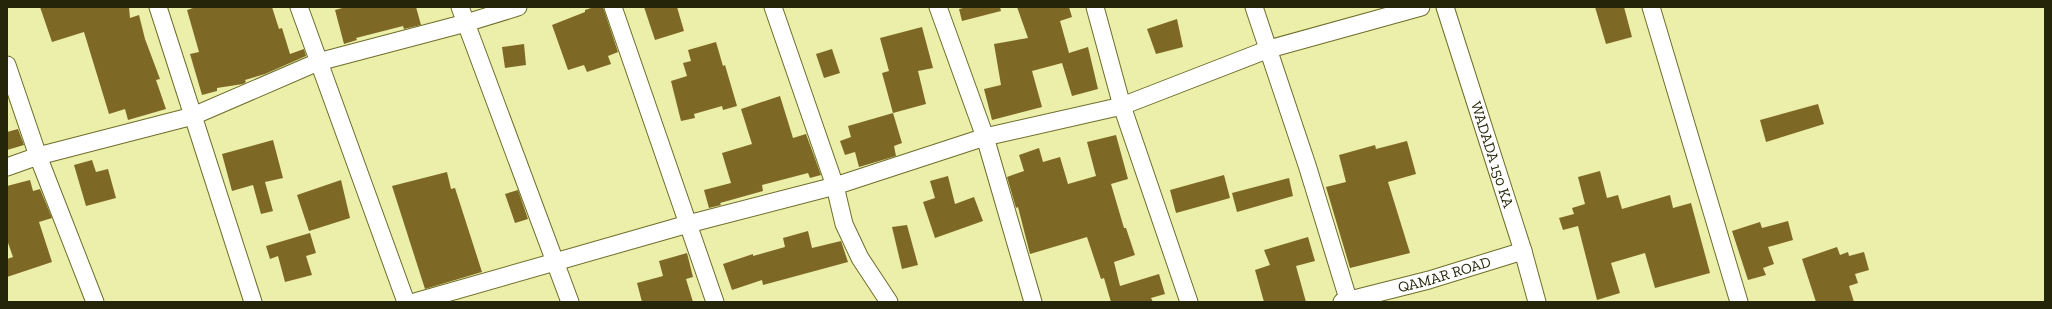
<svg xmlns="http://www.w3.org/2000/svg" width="2052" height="309" viewBox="0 0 2052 309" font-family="'Zilla Slab',serif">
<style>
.building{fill:#7e6825}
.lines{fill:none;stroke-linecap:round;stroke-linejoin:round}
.minor-casing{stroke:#6d6e2b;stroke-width:19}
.minor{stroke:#fff;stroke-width:17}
.labels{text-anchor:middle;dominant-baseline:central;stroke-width:4;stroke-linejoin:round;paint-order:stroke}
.street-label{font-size:15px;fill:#252609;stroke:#ecefa9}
</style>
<rect width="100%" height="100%" fill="#ecefa9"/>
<g class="building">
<polygon points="40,7 129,7 130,18 139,15 145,39 160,79 156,80 166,109 128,120 125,109 109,114 84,32 52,42"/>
<polygon points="196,7 272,7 279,29 282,28 290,54 304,49 306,56 265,74 245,80 246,82 243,84 217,88 217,91 202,95 190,54 199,52 187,10"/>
<polygon points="346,7 416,7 421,25 404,29 403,26 356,38 357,40 344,44 335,10"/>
<polygon points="594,7 603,7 618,52 608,56 611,64 587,72 584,65 568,70 552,25 585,12 585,10"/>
<polygon points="644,7 677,7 684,31 655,40"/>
<polygon points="967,7 1000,7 1001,11 962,21 959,9"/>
<polygon points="1017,7 1069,7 1072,17 1060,21 1069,53 1088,47 1098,89 1072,96 1062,63 1032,71 1042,107 992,120 984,89 1001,85 994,44 1028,38"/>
<polygon points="1595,7 1624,7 1632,37 1606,44"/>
<polygon points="1177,19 1183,47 1156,54 1147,29"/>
<polygon points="922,27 933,68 918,71 926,104 893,113 882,73 889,71 880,38"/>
<polygon points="716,42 723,66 725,65 737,106 723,110 722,106 694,114 695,118 681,121 671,81 687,76 683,63 691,61 688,50"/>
<polygon points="524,44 526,65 505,68 502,47"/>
<polygon points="832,49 840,73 824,78 816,54"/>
<polygon points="780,96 793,138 806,134 821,175 810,178 808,173 762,185 763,191 720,203 721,205 709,208 704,190 731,183 722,153 752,144 741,109"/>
<polygon points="1818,104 1824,124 1766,142 1760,120"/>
<polygon points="893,113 902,143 894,146 896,156 859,167 855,152 845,155 840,141 851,137 848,126"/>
<polygon points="18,129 24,145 7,150 7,132"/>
<polygon points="1116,135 1128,179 1111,184 1124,228 1126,228 1135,255 1114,262 1120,286 1159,274 1165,294 1151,298 1153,302 1111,302 1104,278 1101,279 1087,237 1030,254 1018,207 1016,208 1007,177 1024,171 1019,155 1039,148 1043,162 1060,157 1068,184 1096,176 1087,142"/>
<polygon points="273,140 283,178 265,182 273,211 261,214 253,185 232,191 222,154"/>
<polygon points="1407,141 1416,174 1388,182 1410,253 1350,268 1326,187 1346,182 1339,155 1375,145 1376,149"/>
<polygon points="92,160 96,172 108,169 116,198 86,206 74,165"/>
<polygon points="1600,171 1607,198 1618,195 1622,209 1670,195 1673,208 1691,203 1710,273 1655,288 1645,253 1611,263 1620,293 1597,300 1578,226 1563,230 1559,218 1574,214 1572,208 1585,204 1578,177"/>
<polygon points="447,172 451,189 455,188 482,272 425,289 392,186"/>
<polygon points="1224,175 1230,198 1176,213 1170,190"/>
<polygon points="948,176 955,204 974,197 983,221 935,238 923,202 935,198 930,181"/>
<polygon points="1289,178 1293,196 1237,212 1232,193"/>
<polygon points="30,180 33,191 40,189 52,218 39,222 52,262 7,277 7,259 13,257 7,240 7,186"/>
<polygon points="341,180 350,218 309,231 297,195"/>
<polygon points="518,190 528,219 515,223 505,194"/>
<polygon points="1788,221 1793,240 1768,247 1774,264 1763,268 1766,275 1748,280 1732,231 1760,222 1762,228"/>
<polygon points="907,225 918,265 902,269 892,227"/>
<polygon points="808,231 812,248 841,241 848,262 763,285 762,280 732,290 723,264 753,254 753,256 785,247 783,238"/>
<polygon points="310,233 316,253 306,256 312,275 285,282 278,256 270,259 266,246"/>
<polygon points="1308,237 1315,261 1296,266 1306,302 1264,302 1255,270 1270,265 1264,250"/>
<polygon points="1837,247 1840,255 1848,252 1849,256 1864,252 1869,270 1855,274 1858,283 1849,286 1854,302 1816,302 1802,259"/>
<polygon points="687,253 693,277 686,279 693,302 642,302 637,283 663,276 659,261"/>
</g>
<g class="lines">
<g class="minor-casing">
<g id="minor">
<polyline points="158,7 253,302"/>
<polyline points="299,7 406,302"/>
<polyline points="460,7 570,302"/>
<polyline points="613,7 715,302"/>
<polyline points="773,7 835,186 844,224 860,258 889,302"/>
<polyline points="938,7 985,137 1033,302"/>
<polyline points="1095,7 1122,106 1189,302"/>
<polyline points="1254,7 1307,165 1349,302"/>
<path id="s1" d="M 1445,7 L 1523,251 L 1537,302"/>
<polyline points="1651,7 1739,302"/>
<polyline points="7,65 38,156 95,302"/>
<polyline points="7,167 38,156 193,116 318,62 466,23 518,7"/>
<polyline points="415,302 688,224 835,186 985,137 1122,106 1269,49 1421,7"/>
<path id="s2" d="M 1342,302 L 1429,280 L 1523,251"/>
</g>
</g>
<use href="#minor" class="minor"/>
</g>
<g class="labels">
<g class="street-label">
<text stroke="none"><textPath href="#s1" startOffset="155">WADADA 150 KA</textPath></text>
<text stroke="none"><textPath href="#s2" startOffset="106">QAMAR ROAD</textPath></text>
</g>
</g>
<rect width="2052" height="309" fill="none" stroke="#252609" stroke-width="16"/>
</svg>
